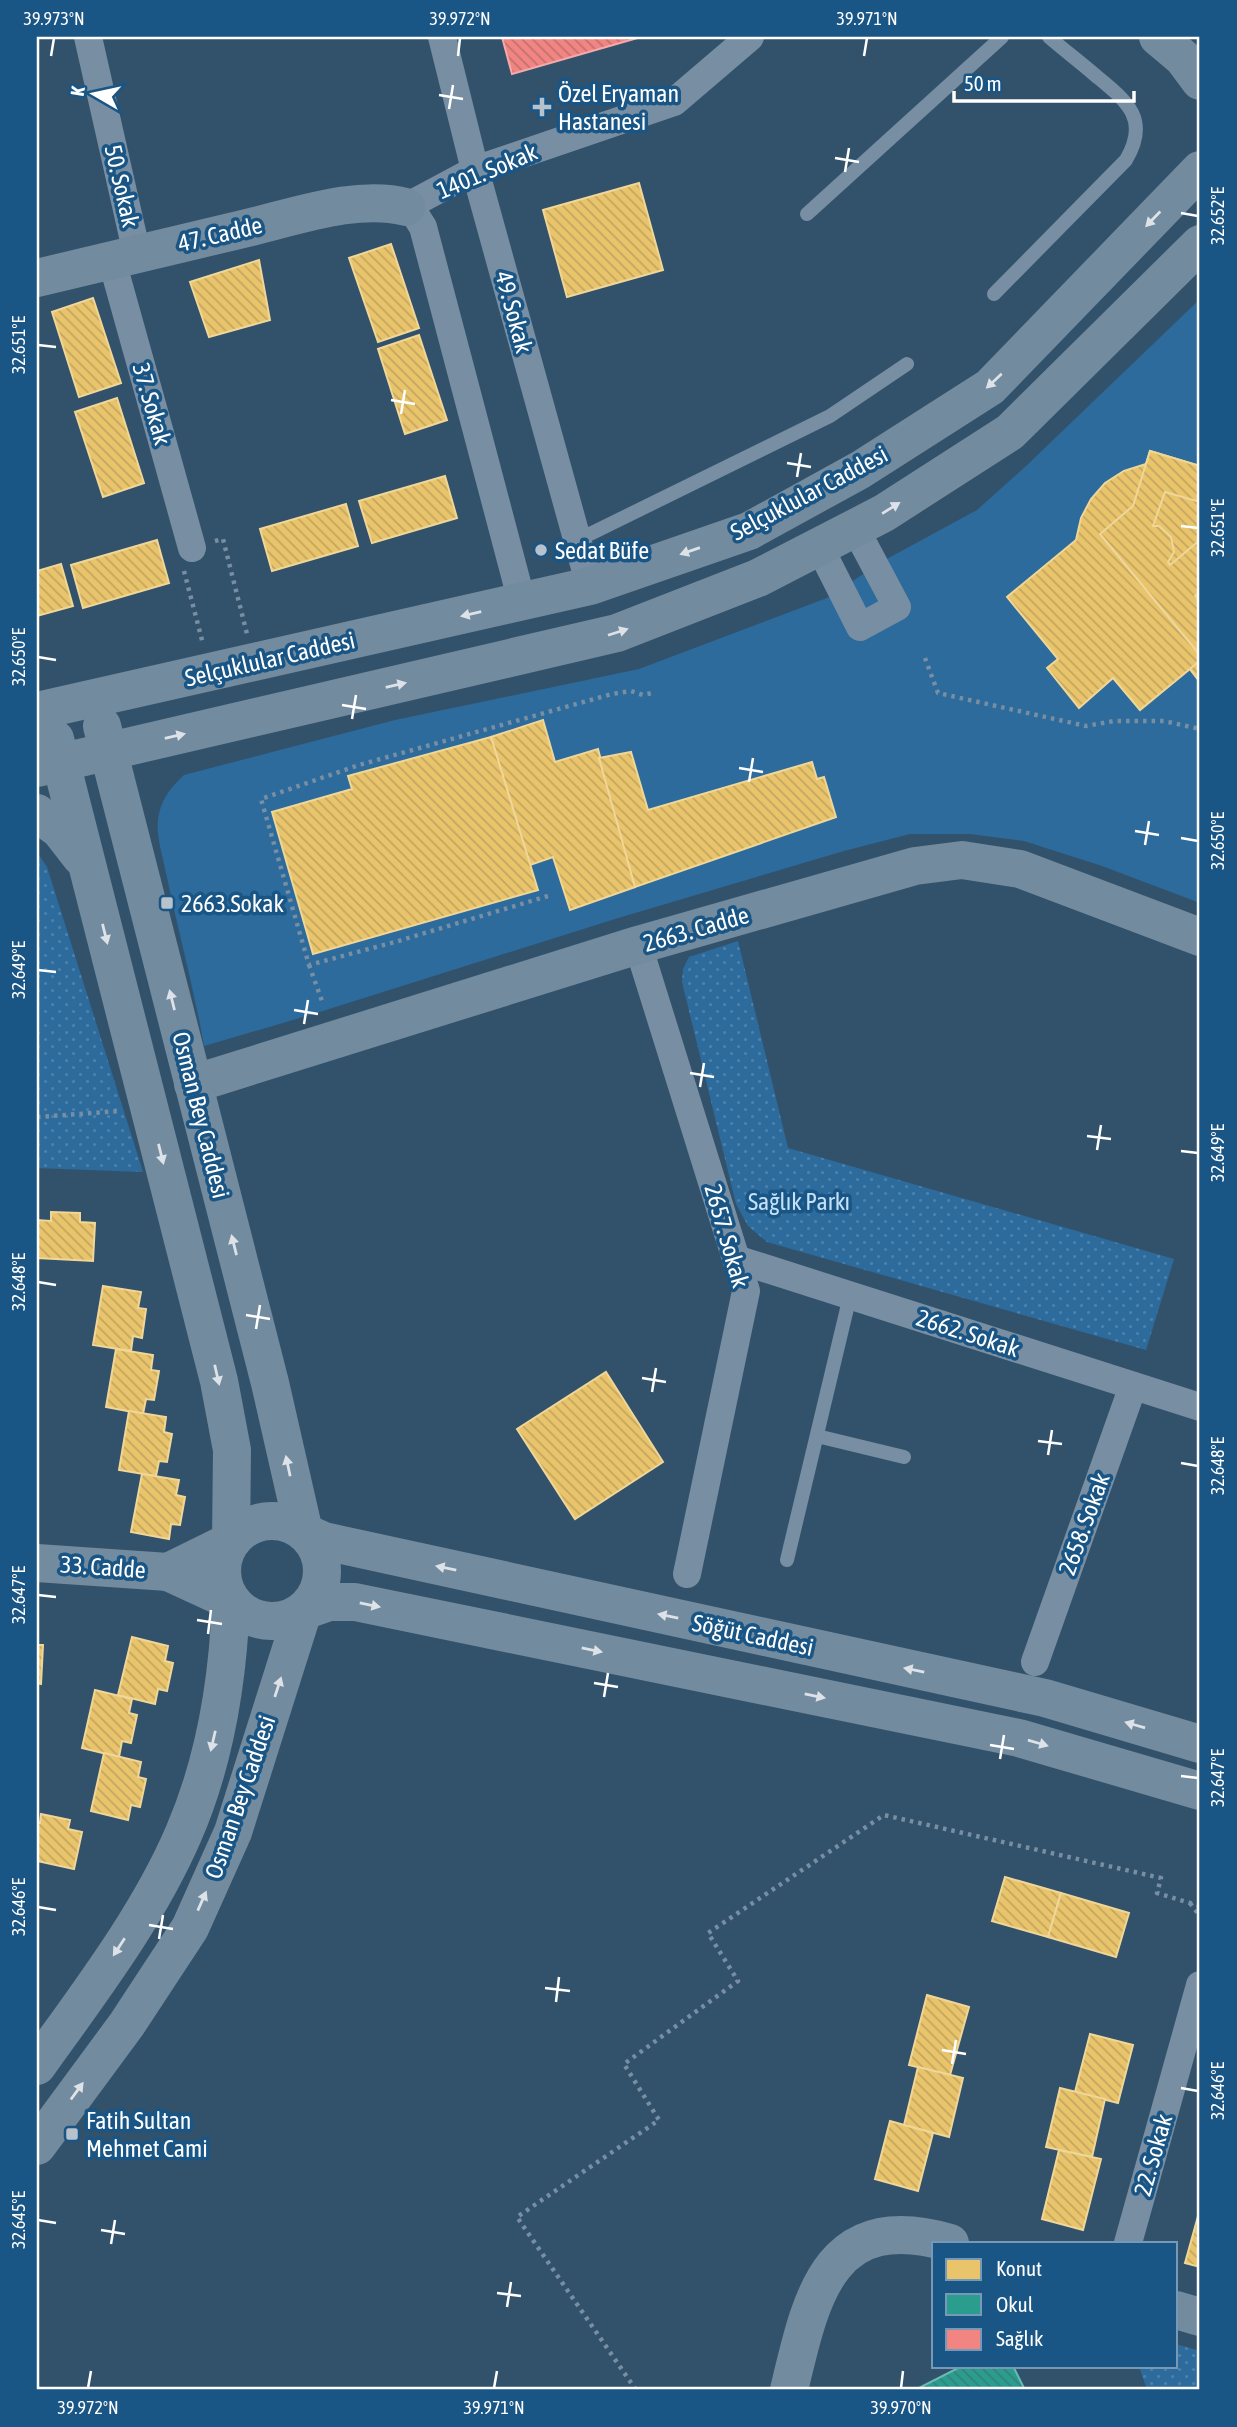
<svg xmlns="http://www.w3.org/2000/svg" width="1237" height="2427" viewBox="0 0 1237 2427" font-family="'Asap Condensed',sans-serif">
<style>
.grass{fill:url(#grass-dots)}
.garden{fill:#2c6b9c}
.homes{fill:url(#homes-back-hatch);stroke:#f0d697;stroke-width:2}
.schools{fill:url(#schools-back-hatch);stroke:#6abab1;stroke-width:2}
.health{fill:url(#health-back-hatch);stroke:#f6a9a8;stroke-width:2}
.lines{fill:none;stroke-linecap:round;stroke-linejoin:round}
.path{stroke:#788ea2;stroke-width:4.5;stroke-dasharray:3.5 5;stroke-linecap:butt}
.lane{stroke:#788ea2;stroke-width:14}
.street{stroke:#788ea2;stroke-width:28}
.secondary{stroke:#738b9e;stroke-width:38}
.oneway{fill:#dce2e7}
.ticks{fill:none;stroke:#fff;stroke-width:2.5}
.poi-dot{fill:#b7c2cc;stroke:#195585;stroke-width:2.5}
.labels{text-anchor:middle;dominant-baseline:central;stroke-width:7;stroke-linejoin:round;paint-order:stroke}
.poi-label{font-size:24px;fill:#fff;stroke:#195585;text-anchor:start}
.street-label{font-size:24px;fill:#fff;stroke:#195585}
.park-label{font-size:24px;fill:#c3e2f9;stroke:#195585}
.neatline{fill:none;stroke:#fff;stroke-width:2.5}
.ticks-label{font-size:18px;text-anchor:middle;fill:#fff}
</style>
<defs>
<pattern id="grass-dots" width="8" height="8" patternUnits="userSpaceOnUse" patternTransform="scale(1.75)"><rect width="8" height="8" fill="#2c6b9c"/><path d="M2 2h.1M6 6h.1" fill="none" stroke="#4c81ab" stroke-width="1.8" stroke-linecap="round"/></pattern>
<pattern id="homes-back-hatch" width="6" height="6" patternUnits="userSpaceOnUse" patternTransform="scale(1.75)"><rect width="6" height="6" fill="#e9c46a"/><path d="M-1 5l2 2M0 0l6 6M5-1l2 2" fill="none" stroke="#c2a662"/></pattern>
<pattern id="schools-back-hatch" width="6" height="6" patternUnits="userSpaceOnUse" patternTransform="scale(1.75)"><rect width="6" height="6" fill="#2a9d8f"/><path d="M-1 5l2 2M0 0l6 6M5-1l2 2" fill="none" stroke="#368178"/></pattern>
<pattern id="health-back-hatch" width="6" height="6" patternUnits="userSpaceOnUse" patternTransform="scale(1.75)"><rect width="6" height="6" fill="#f28482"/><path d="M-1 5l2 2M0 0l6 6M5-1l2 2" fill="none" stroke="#c07372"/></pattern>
</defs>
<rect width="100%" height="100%" fill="#32526c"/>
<g class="grass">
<polygon points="37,852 47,867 143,1172 37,1168"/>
<polygon points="738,941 788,1148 1174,1259 1146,1350 767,1242 748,1226 736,1204 682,982 683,969 689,957"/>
<polygon points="1176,2344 1200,2351 1200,2390 1147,2390 1139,2366 1176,2366"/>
</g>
<g class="garden">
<path d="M 1200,299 L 1200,903 L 1102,866 L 1024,841 L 970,834 L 910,834 L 844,851 L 615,919 L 310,1015 L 204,1046 C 194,988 178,931 166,873 C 163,857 156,837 158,820 C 160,801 170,788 184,775 L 395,720 L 639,669 L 827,598 L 883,561 L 977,510 L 1025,467 Z"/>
<polygon points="37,932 38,932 40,1032 37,1033"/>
</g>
<g class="homes">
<polygon points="639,183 663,270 567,297 543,210"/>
<polygon points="391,244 419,328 378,342 349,258"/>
<polygon points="259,260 270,320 209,337 190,282"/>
<polygon points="93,298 121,383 79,397 52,312"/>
<polygon points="419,335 447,420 405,434 378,349"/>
<polygon points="117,398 144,483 103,497 75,412"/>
<polygon points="1150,451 1200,466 1200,592 1195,596 1200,602 1200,655 1129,569 1200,655 1200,682 1190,669 1140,710 1113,678 1079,708 1047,668 1058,659 1007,597 1076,540 1081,518 1091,499 1105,483 1124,471 1146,464"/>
<polygon points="1150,451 1200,466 1200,502 1165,492 1153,526 1159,526 1171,537 1174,552 1168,562 1170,565 1200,540 1200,592 1195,596 1200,602 1200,655 1100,534 1133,506"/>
<polygon points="445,476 457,518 372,543 359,501"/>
<polygon points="346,504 358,546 272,571 260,529"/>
<polygon points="157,540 169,583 83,608 71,565"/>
<polygon points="61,564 73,606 37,616 37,571"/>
<polygon points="1200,660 1200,682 1190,669"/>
<polygon points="543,720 555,762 598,749 635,887 570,910 553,857 530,865 491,737"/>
<polygon points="491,737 538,890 313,954 272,812 352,789 348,776"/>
<polygon points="631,752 648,810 812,762 817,779 824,777 836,817 635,887 599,758"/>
<polygon points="51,1212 80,1213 80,1222 95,1223 93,1261 37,1258 37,1220 51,1221"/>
<polygon points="103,1286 141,1292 138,1308 146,1309 142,1338 133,1336 131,1351 93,1345"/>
<polygon points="116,1349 153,1355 151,1370 159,1371 154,1400 146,1399 143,1414 106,1407"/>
<polygon points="606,1372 663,1462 575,1519 517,1429"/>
<polygon points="129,1411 166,1417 164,1432 172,1434 167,1462 159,1461 156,1476 119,1470"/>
<polygon points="142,1474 179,1480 176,1495 185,1497 180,1525 171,1524 169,1539 131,1532"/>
<polygon points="132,1637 168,1646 165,1661 173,1663 167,1691 158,1689 155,1704 118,1695"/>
<polygon points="37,1645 43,1645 41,1684 37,1683"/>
<polygon points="95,1690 132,1699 129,1713 137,1715 131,1743 122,1741 119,1757 82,1748"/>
<polygon points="104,1753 141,1762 138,1777 146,1779 140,1807 131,1805 128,1820 91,1811"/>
<polygon points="41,1814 70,1820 68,1829 82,1832 74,1869 37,1861 37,1822 40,1823"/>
<polygon points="1005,1877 1061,1893 1048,1937 992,1921"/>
<polygon points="1061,1893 1129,1913 1116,1957 1048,1937"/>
<polygon points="927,1995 969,2007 950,2075 909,2065"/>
<polygon points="1090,2034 1133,2045 1118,2103 1075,2092"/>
<polygon points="918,2067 963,2078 949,2137 904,2125"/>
<polygon points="1060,2088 1105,2099 1092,2157 1046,2147"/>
<polygon points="890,2121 933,2133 918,2191 875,2179"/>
<polygon points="1059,2150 1101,2159 1083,2230 1042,2219"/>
<polygon points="1200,2209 1200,2267 1185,2263"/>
</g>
<polygon class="schools" points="962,2366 1013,2366 1025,2390 915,2390"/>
<polygon class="health" points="502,37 641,37 512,74"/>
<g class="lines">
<g class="path">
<polyline points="215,541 223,539 247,634"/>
<polyline points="184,571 203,644"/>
<polyline points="925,658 938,693 1086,726 1114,721 1164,721 1200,729"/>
<polyline points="548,896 395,942 309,965 261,799 359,765 612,694 631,691 643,695 652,693"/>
<polyline points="309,965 322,1001"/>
<polyline points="37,1117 120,1111"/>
<polyline points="1190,1903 1200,1916"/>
<polyline points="636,2390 517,2217 659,2120 624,2064 738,1981 708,1933 884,1815 1161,1878 1157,1893 1200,1906"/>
</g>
<g class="lane">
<polyline points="807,214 1002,37"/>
<path d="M 994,294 L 1126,160 C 1151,118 1125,100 1095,75 C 1080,62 1064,50 1049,37"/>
<polyline points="577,539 592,533 830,416 907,364"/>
<polyline points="817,1436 904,1457"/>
<polyline points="787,1560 850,1296"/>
</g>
<g class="street">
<polyline points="88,37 137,254"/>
<polyline points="442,37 475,170 590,586"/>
<polyline points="112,261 192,548"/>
<polyline points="819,546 860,627 897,607 855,528"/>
<polyline points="522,602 423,227 416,216 406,207 475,170 674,102 750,37"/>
<polyline points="638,945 746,1291 687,1574"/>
<polyline points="736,1259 1200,1407"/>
<polyline points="1035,1662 1133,1386"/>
<polyline points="1128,2243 1200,1985"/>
</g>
<g class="secondary">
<polyline points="1158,37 1183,58 1200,81"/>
<path d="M 37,278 C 107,262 177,245 247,228 C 295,217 357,194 406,207"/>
<polyline points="37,711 590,586 749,531 860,470 990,387 1200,170"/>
<polyline points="102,726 270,1383 304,1532"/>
<polyline points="55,739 219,1381 232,1450 231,1541"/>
<polyline points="37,768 617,633 758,578 884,513 1010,432 1200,244"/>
<polyline points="37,813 60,830 81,857"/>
<polyline points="193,1084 638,945 915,866 962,860 1020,869 1200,937"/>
<circle cx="272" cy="1571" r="50"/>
<polyline points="304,1532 324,1541 342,1545 1045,1698 1200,1744"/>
<polyline points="37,1563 168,1572"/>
<polyline points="231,1601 168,1572 231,1541"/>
<polyline points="303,1611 329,1602 355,1602 1019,1738 1200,1791"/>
<path d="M 37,2066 C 89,1993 147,1918 183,1835 C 215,1762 228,1680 231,1601"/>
<polyline points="37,2146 127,2024 190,1928 233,1832 303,1611"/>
<polyline points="1176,2310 1200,2317"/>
<path d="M 789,2390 C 811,2298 828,2207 950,2243"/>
</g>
</g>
<defs><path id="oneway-solid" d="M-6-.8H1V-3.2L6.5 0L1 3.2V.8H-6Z" transform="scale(1.75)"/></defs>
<g class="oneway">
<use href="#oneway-solid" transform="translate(1153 219) rotate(134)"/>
<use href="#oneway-solid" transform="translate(994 381) rotate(137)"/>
<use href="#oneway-solid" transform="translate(891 508) rotate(-32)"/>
<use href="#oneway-solid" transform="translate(690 551) rotate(161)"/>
<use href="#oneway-solid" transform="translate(471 614) rotate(167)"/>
<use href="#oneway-solid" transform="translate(618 632) rotate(-18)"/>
<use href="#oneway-solid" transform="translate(396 685) rotate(-13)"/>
<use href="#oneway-solid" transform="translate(175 736) rotate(-13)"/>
<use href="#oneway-solid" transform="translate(105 934) rotate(76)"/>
<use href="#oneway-solid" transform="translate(172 1000) rotate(-104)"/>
<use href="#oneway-solid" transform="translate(161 1154) rotate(76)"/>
<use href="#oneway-solid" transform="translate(234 1245) rotate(-104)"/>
<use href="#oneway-solid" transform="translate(217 1375) rotate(77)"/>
<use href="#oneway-solid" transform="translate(288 1466) rotate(-102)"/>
<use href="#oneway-solid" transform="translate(446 1568) rotate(-168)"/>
<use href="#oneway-solid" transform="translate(370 1605) rotate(12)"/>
<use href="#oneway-solid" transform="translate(668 1616) rotate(-168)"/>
<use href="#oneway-solid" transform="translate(592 1650) rotate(12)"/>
<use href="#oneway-solid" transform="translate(914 1670) rotate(-168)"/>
<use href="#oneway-solid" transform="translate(278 1687) rotate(-72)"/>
<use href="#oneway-solid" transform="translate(815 1696) rotate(12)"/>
<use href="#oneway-solid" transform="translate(1135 1725) rotate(-164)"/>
<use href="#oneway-solid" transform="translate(213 1741) rotate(103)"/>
<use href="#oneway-solid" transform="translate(1038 1743) rotate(16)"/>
<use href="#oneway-solid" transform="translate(202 1901) rotate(-66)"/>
<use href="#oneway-solid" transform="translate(119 1947) rotate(123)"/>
<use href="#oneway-solid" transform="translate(77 2091) rotate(-54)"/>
</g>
<path class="ticks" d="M 51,56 L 54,38M 458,56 L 460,38M 864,56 L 867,38M 439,95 L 463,99M 449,109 L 453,85M 835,158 L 859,162M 845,172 L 849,148M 1181,213 L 1198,216M 38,345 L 56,347M 391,400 L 415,404M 401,414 L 405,390M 787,463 L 811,467M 797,477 L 801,453M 1181,526 L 1198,528M 38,657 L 56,660M 342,705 L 366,709M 352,719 L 356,695M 739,768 L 763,772M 749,782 L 753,758M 1135,831 L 1159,835M 1181,838 L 1198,841M 1145,845 L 1149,821M 38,970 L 56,972M 294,1010 L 318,1014M 304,1024 L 308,1000M 690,1073 L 714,1077M 700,1087 L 704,1063M 1087,1136 L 1111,1139M 1097,1150 L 1101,1125M 1181,1151 L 1198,1153M 38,1282 L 56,1285M 246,1315 L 270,1319M 256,1329 L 260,1305M 642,1378 L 666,1382M 652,1392 L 656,1368M 1038,1441 L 1062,1444M 1048,1455 L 1052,1430M 1181,1463 L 1198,1466M 38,1595 L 56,1597M 197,1620 L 222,1624M 208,1634 L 211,1610M 594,1683 L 618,1687M 604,1697 L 608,1673M 990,1745 L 1014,1749M 1000,1759 L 1004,1735M 1181,1776 L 1198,1778M 38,1907 L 56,1910M 149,1925 L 173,1929M 159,1939 L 163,1915M 545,1988 L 570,1991M 556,2002 L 559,1977M 942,2050 L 966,2054M 952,2064 L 956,2040M 1181,2088 L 1198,2091M 38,2220 L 56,2223M 101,2230 L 125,2234M 111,2244 L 115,2220M 497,2293 L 521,2296M 507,2307 L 511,2282M 88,2388 L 91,2371M 494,2388 L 497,2371M 901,2388 L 903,2371"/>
<g class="poi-dot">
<path d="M538.5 96.5h7v7h7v7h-7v7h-7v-7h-7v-7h7z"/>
<circle cx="541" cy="550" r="7"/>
<rect x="160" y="896" width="14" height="14" rx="3.5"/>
<rect x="65" y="2127" width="14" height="14" rx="3.5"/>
</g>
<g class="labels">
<g class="poi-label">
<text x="558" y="93">Özel Eryaman<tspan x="558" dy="28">Hastanesi</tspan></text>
<text x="555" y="550">Sedat Büfe</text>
<text x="181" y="903">2663.Sokak</text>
<text x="86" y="2120">Fatih Sultan<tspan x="86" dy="28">Mehmet Cami</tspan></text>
</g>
<g class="street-label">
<text transform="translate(487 171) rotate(-23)">1401. Sokak</text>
<text transform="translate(122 186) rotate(77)">50. Sokak</text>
<text transform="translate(220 234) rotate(-13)">47. Cadde</text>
<text transform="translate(514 312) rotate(75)">49. Sokak</text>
<text transform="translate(152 404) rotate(74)">37. Sokak</text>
<text transform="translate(809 493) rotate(-28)">Selçuklular Caddesi</text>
<text transform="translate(270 659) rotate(-13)">Selçuklular Caddesi</text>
<text transform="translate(696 929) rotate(-16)">2663. Cadde</text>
<text transform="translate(201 1115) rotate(76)">Osman Bey Caddesi</text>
<text transform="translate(727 1236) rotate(74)">2657. Sokak</text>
<text transform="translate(968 1333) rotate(18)">2662. Sokak</text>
<text transform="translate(1084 1524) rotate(-70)">2658. Sokak</text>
<text transform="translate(103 1567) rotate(4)">33. Cadde</text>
<text transform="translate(753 1635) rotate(12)">Söğüt Caddesi</text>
<text transform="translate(240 1797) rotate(-71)">Osman Bey Caddesi</text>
<text transform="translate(1153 2155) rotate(-74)">22. Sokak</text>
</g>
<g class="park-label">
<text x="799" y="1201">Sağlık Parkı</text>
</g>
</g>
<rect width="1237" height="2427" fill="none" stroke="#195585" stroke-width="77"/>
<rect x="932" y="2242" width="245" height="126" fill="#195585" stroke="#7599b6" stroke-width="2"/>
<rect x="946" y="2259" width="35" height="21" fill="#e9c46a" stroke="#7599b6" stroke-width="2"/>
<text x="996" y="2276" font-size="21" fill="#ffffff">Konut</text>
<rect x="946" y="2294" width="35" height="21" fill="#2a9d8f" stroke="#7599b6" stroke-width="2"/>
<text x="996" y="2312" font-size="21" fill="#ffffff">Okul</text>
<rect x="946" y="2329" width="35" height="21" fill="#f28482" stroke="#7599b6" stroke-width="2"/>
<text x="996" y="2346" font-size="21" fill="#ffffff">Sağlık</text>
<g transform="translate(94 94) rotate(279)" stroke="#195585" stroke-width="5" paint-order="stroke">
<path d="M0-5L12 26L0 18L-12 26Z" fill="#ffffff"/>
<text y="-10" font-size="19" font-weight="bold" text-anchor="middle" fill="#ffffff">K</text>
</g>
<path d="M954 91v10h180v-10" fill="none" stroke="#ffffff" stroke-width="3.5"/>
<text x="964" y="91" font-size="21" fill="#ffffff" stroke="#195585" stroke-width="5" paint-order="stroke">50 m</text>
<rect x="38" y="38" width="1160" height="2350" class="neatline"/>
<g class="ticks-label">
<text x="54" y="25">39.973°N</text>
<text x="460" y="25">39.972°N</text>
<text x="867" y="25">39.971°N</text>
<text transform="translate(1218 216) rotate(-90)" y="6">32.652°E</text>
<text transform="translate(19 345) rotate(-90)" y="6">32.651°E</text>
<text transform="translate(1218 528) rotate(-90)" y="6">32.651°E</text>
<text transform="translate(19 657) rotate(-90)" y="6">32.650°E</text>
<text transform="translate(1218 841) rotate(-90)" y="6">32.650°E</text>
<text transform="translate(19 970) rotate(-90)" y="6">32.649°E</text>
<text transform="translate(1218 1153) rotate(-90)" y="6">32.649°E</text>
<text transform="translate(19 1282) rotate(-90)" y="6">32.648°E</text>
<text transform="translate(1218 1466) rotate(-90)" y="6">32.648°E</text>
<text transform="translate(19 1595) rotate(-90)" y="6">32.647°E</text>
<text transform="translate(1218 1778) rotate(-90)" y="6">32.647°E</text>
<text transform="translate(19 1907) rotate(-90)" y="6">32.646°E</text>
<text transform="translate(1218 2091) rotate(-90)" y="6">32.646°E</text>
<text transform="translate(19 2220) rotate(-90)" y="6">32.645°E</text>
<text x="88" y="2414">39.972°N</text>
<text x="494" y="2414">39.971°N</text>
<text x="901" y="2414">39.970°N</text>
</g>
</svg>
